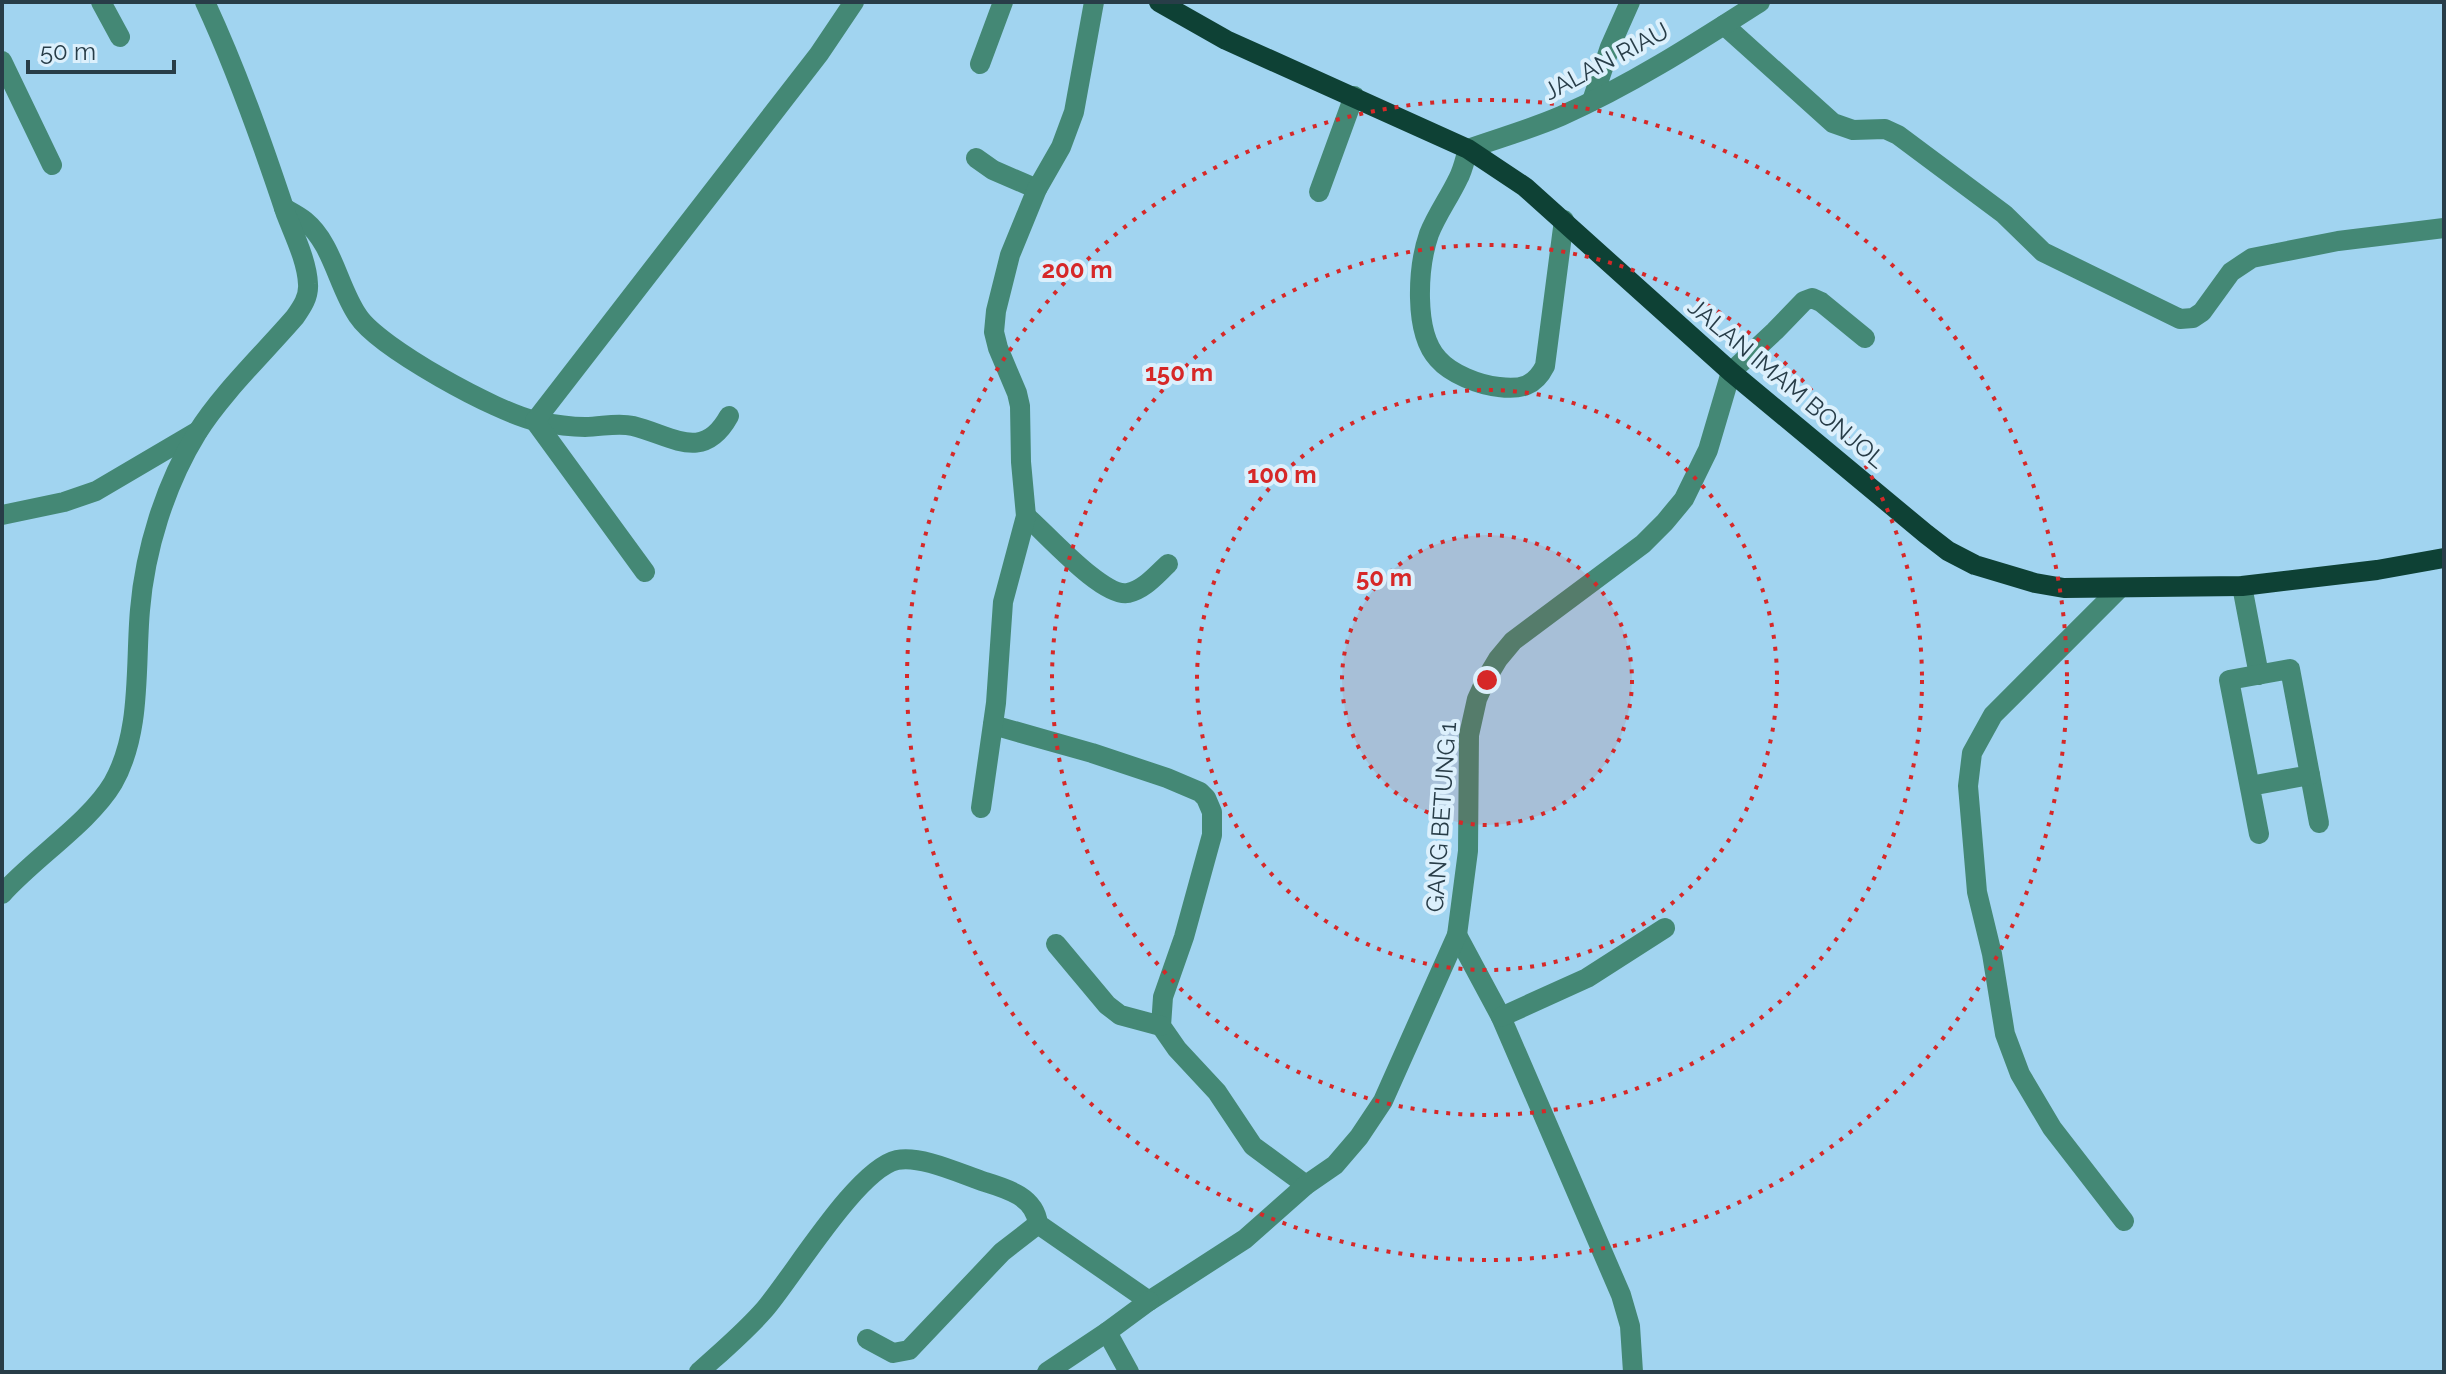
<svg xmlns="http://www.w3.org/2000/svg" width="2446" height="1374" viewBox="0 0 2446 1374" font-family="Raleway,sans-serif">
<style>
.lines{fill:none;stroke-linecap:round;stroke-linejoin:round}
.minor{stroke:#448875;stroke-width:20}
.major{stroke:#0e4135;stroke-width:20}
.ring{fill:none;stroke:#d62828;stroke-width:4;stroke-dasharray:4 8}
.labels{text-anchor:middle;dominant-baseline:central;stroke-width:8;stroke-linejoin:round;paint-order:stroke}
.street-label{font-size:24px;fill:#283d48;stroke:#dcf0fc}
.centre{fill:#d62828;stroke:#dcf0fc;stroke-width:4}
.ring-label{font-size:24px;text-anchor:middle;font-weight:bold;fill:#d62828;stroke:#dcf0fc;stroke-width:8;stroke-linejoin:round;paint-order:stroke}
</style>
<rect width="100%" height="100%" fill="#a1d4f0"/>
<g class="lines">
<g class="minor">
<polyline points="101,2 120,37"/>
<polyline points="1724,25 1833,123 1853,130 1885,129 1898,135 2004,214 2043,252 2180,319 2193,318 2202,312 2231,272 2252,258 2338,241 2444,228"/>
<polyline points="2,61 52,165"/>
<polyline points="980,64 1003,2"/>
<polyline points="1592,101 1610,47 1630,2"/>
<polyline points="976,158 993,170 1037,189"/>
<polyline points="1319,192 1354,96"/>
<path d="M 284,208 C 291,212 299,216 305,221 C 333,244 338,287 358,316 C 379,348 498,413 536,421 C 551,424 569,427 585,427 C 602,427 617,422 633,426 C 673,436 703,463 729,416"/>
<path d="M 1564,220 L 1545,366 C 1535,386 1521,390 1499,387 C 1479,385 1451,374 1438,359 C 1413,332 1418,266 1429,234 C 1437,214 1449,198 1458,179 C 1463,170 1465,159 1468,149 C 1499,138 1531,129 1561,116 C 1631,85 1696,43 1760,2"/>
<polyline points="2,515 64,502 96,491 198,431"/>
<path d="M 1026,516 C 1047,534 1103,598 1128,593 C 1145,589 1156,575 1168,564"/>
<polyline points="645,572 535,421 819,54 854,2"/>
<polyline points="2242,586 2259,675"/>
<polyline points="2120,588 1993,715 1972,753 1968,786 1977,892 1992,954 2005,1034 2020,1074 2052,1128 2124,1221"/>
<polyline points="993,725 1092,753 1167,778 1200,792 1206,798 1212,812 1212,835 1184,937 1163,997 1161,1026 1177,1049 1217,1092 1253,1146 1306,1185"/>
<polyline points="2310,775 2319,823"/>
<polyline points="2250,786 2310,775 2290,669 2229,680 2259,834"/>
<polyline points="981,808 996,703 1003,602 1026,516 1021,462 1020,406 1017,393 998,348 994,332 996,311 1010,255 1037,189 1061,147 1074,112 1094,2"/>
<path d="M 2,894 C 34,858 90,822 113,783 C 142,732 135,666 140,610 C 145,550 165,485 197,433 C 221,394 264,353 295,317 C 302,307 309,297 308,284 C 307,261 294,235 286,214 C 262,142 237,71 205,2"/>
<polyline points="1457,935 1501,1017 1621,1295 1630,1326 1633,1372"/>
<polyline points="1056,944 1107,1005 1120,1015 1161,1026"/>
<polyline points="1501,1017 1587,978 1665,928"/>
<polyline points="867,1339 893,1353 909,1350 1002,1252 1038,1224"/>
<path d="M 699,1372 C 721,1352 745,1332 765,1309 C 794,1275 857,1169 897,1160 C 921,1155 961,1174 985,1182 C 1008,1189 1035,1197 1038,1224 L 1149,1301 L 1245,1239 L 1306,1185 L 1335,1165 L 1359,1137 L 1383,1101 L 1457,935 L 1468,851 L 1469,735 L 1477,699 L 1486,679 L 1498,659 L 1513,641 L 1643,544 L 1665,522 L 1684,499 L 1708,450 L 1731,372 L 1775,331 L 1804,301 L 1812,298 L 1821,302 L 1865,338"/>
<polyline points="1047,1372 1107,1332"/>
<polyline points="1129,1372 1107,1332 1149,1301"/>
</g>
<polyline class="major" points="1159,2 1226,40 1468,149 1525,187 1731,372 1926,534 1948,551 1975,565 2035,583 2064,588 2242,586 2377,570 2444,558"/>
</g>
<circle cx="1487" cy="680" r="145" fill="#d62828" fill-opacity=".12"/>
<g class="ring">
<circle cx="1487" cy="680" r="145"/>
<circle cx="1487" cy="680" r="290"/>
<circle cx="1487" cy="680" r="435"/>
<circle cx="1487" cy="680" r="580"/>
</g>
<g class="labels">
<g class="street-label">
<text transform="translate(1606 61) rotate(-28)">JALAN RIAU</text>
<text transform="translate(1787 383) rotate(40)">JALAN IMAM BONJOL</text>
<text transform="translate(1441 817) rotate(-86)">GANG BETUNG 1</text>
</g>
</g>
<circle cx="1487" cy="680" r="12" class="centre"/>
<g class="ring-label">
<text x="1077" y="278">200 m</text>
<text x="1179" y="381">150 m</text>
<text x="1282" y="483">100 m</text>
<text x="1384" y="586">50 m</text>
</g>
<rect width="2446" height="1374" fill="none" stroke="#283d48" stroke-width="8"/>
<path d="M28 60v12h146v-12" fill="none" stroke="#283d48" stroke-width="4"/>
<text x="40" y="60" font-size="24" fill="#283d48" stroke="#dcf0fc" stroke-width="6" paint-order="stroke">50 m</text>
</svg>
